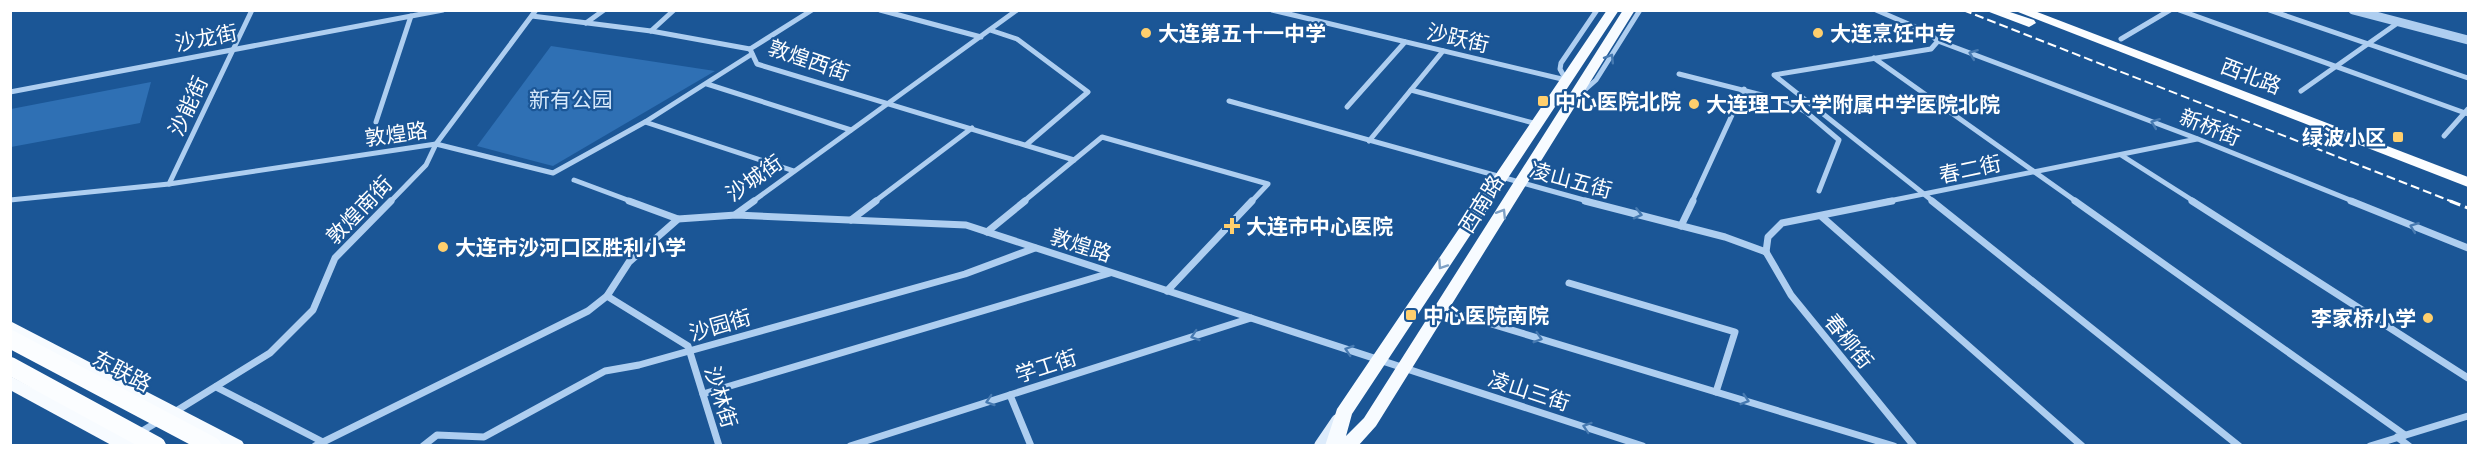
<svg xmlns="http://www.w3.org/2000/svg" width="2479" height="456" viewBox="0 0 2479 456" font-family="Arial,'Noto Sans SC',sans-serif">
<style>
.green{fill:#2f70b4}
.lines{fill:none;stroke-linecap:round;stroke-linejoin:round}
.minor-far1{stroke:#aecef0;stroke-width:5}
.minor{stroke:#aecef0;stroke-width:7}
.tertiary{stroke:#aecef0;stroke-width:9}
.secondary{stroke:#dcebfb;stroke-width:14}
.primary{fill:#f7fbff;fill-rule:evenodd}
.trunk{fill:#fbfdff;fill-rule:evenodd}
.rail-far1{stroke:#fff;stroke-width:2;stroke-dasharray:9 4;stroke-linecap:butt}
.rail{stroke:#fff;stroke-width:3;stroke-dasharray:11 5;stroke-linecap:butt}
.trunk-bridge{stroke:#fbfdff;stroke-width:18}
.oneway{stroke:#477ab1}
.oneway2{stroke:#7ea0c5}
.poi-dot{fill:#ffcf6d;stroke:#1b5696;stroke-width:2}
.labels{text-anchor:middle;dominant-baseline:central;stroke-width:4.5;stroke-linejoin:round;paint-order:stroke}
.poi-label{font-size:21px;font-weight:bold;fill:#fff;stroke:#1b5696;text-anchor:start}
.street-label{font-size:21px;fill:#fff;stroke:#1b5696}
.park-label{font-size:21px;fill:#d5e8fb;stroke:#1b5696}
</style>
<rect width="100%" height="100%" fill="#1b5696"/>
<g class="green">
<polygon points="551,46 715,71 553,166 477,146"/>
<polygon points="151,82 140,123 11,147 11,109"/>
</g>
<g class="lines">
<g class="minor-far1">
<polyline points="880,10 981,37"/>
<polyline points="1272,10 1566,80"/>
<polyline points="1876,10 1927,32 1938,41 1931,49 1774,75 1934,202"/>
<polyline points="2179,10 2468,114"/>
<polyline points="2269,10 2468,78"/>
<polyline points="532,16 651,31 750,49"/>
<polyline points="586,23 604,10"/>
<polyline points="990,30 1017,39 1088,92 1026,145"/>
<polyline points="651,31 674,10"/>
<polyline points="2121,39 2170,10"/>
<polyline points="1938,41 2198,139 2355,202"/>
<polyline points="750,49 757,64 1074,160"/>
<polyline points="750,49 812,10"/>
<polyline points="1874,58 2077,202"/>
<polyline points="1679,74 1786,101 1806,112 1839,140 1819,191"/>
<polyline points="1566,80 1560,69 1561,63 1597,10"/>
<polyline points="707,84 851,130"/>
<polyline points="1411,90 1537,124"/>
<polyline points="2301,91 2399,22"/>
<polyline points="10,92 443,10"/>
<polyline points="1579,95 1596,80 1640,10"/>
<polyline points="1229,101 1591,202"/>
<polyline points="1347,107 1405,42"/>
<polyline points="376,122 411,16"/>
<polyline points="645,122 794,171"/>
<polyline points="2444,136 2468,109"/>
<polyline points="1369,141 1443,51"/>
<polyline points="2121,155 2195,202"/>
<polyline points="574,180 633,202"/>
<polyline points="169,184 252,10"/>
<polyline points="10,200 169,184 436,144 553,173 645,122 752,54"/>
<polyline points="390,202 426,165 436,144 536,10"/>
<polyline points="752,202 1017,10"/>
<polyline points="874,202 972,128"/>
<polyline points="1023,202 1102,137 1268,184 1251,202"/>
<polyline points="1692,202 1744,89"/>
<polyline points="1884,202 2197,139"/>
</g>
<g class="minor">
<polyline points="629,201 678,219"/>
<polyline points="1585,201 1725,237 1766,252"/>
<polyline points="1932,201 2239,446"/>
<polyline points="2075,201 2405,435"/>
<polyline points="2192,201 2468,378"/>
<polyline points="2351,201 2468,248"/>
<polyline points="736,214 754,201"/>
<polyline points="1821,216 2082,446"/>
<polyline points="851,220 876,201"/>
<polyline points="1681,226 1693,201"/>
<polyline points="987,232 1025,201"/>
<polyline points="1766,252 1768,237 1782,223 1892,201"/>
<polyline points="1766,252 1791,295 1914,446"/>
<polyline points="1569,283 1735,332 1716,392"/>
<polyline points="1167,291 1252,201"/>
<polyline points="607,296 688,346 719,446"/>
<polyline points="1442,309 1894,446"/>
<polyline points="216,387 321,441"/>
<polyline points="703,394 1110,273"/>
<polyline points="1010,395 1031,446"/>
<polyline points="173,413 270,353 313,310 335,258 391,201"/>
<polyline points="139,433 159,421"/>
<polyline points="2397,437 2409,446"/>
<polyline points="315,446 588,311 607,296 629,262 678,219 736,215 966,225 1643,446"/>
<polyline points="423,446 437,435 484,437 605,371 639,365 965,274 1035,248"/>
<polyline points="850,446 1251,318"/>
<polyline points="2370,446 2468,416"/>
</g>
<polyline class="tertiary" points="2353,10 2468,40"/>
<polyline class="secondary" points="1321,446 1338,421"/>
<g class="primary">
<polygon points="1607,10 1619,10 1352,414 1346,436 1364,418 1623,10 1635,10 1376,426 1358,446 1325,446 1337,409"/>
<polygon points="10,321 242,441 245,446 220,446 10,333"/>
<polygon points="10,376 135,441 138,446 113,446 10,390"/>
</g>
<g class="trunk">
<polygon points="1984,10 2004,10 2034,20 2036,23 2029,27"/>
<polygon points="2013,10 2032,10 2468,177 2468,187"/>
</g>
<polyline class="rail-far1" points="1963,10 2453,202"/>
<polyline class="rail" points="2450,201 2468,208"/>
<g class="trunk-bridge">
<polyline points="10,339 212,446"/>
<polyline points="10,366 157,446"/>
</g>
</g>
<defs><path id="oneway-chevron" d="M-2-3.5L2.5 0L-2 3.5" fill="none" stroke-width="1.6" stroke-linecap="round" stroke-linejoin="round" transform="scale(1.5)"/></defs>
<g class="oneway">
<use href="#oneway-chevron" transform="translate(1973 54) rotate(-159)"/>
<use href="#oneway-chevron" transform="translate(1610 58) rotate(-58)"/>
<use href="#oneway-chevron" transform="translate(2155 123) rotate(-159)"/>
<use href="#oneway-chevron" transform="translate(1638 214) rotate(14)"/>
<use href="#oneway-chevron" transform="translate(2414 227) rotate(-159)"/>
<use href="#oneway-chevron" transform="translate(1195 336) rotate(162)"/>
<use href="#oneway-chevron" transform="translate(1538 338) rotate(17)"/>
<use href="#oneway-chevron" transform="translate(1349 350) rotate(-162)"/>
<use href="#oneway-chevron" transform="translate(1745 400) rotate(17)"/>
<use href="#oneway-chevron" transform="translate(990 401) rotate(162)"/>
<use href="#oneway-chevron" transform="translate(1587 427) rotate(-162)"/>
</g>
<g class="oneway2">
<use href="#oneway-chevron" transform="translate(1502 213) rotate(-58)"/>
<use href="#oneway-chevron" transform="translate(1442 265) rotate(124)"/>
</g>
<g class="poi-dot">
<circle cx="1146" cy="33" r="6"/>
<circle cx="1818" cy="33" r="6"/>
<rect x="1537" y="95" width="12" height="12" rx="3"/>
<circle cx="1694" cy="104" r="6"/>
<rect x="2392" y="131" width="12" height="12" rx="3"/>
<path d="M1229 217h6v6h6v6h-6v6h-6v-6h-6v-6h6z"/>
<circle cx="443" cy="247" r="6"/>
<rect x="1405" y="309" width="12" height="12" rx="3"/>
<circle cx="2428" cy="318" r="6"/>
</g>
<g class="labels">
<g class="poi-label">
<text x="1158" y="33">大连第五十一中学</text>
<text x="1830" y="33">大连烹饪中专</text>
<text x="1555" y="101">中心医院北院</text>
<text x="1706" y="104">大连理工大学附属中学医院北院</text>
<text x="2386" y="137" text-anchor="end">绿波小区</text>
<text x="1246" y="226">大连市中心医院</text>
<text x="455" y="247">大连市沙河口区胜利小学</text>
<text x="1423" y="315">中心医院南院</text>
<text x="2416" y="318" text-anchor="end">李家桥小学</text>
</g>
<g class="street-label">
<text transform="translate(206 38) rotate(-11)">沙龙街</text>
<text transform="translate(1458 38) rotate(13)">沙跃街</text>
<text transform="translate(809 60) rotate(19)">敦煌西街</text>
<text transform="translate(2251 76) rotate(21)">西北路</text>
<text transform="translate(188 106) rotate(-65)">沙能街</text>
<text transform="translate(2210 127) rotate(22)">新桥街</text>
<text transform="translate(396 134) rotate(-8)">敦煌路</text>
<text transform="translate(1970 169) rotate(-12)">春二街</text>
<text transform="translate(754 178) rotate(-35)">沙城街</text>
<text transform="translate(1571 180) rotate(15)">凌山五街</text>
<text transform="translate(1481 204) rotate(-58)">西南路</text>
<text transform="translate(359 210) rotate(-46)">敦煌南街</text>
<text transform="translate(1081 245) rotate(18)">敦煌路</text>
<text transform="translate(720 325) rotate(-16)">沙园街</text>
<text transform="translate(1849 341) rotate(51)">春柳街</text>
<text transform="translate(1046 366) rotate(-18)">学工街</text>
<text transform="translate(122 371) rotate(28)">东联路</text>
<text transform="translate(1529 391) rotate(18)">凌山三街</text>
<text transform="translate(721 397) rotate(73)">沙林街</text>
</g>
<g class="park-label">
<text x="571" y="99">新有公园</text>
</g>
</g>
<rect width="2479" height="456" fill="none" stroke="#ffffff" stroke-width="24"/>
</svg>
